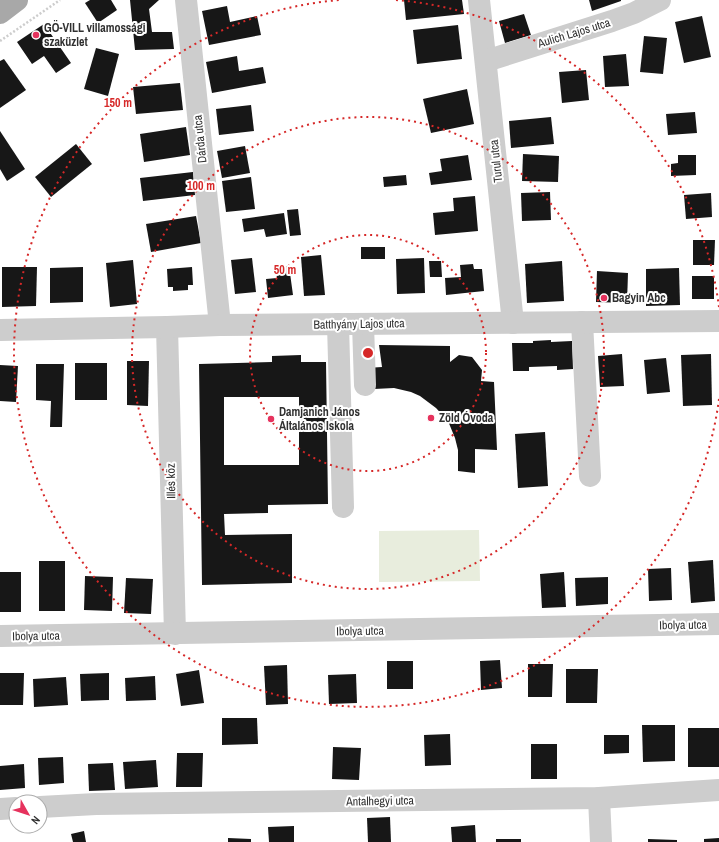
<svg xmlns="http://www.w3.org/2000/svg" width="719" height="842" viewBox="0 0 719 842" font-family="'Archivo Narrow',sans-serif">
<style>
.park{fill:#e8eddd}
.building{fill:#171717;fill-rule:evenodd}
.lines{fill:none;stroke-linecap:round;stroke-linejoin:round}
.path{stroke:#cdcdcd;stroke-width:2.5;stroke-dasharray:2 2;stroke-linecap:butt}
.minor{stroke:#cdcdcd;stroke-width:22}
.major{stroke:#a8a8a8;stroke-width:22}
.ring{fill:none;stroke:#d62828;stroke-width:2;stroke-dasharray:2 4}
.poi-dot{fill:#e6325d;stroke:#fff;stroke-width:1.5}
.labels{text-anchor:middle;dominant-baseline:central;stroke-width:4;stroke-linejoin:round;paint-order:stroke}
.poi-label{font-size:12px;font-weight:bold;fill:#303030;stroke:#fff;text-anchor:start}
.street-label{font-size:12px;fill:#303030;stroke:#fff}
.centre{fill:#d62828;stroke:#fff;stroke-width:2}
.ring-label{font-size:12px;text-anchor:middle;font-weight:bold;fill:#d62828;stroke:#fff;stroke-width:4;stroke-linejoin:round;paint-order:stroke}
</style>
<rect width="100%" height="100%" fill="#fff"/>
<polygon class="park" points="479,530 480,581 379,582 379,531"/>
<g class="building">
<polygon points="90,0 111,0 117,10 98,23 85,3"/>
<polygon points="130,0 159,0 149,9 152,32 172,32 174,49 135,50"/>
<polygon points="404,0 462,0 464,14 406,20"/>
<polygon points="589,0 621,0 621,1 592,11"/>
<polygon points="227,6 230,22 257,16 261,35 209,45 202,11"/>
<polygon points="524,14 531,35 505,43 499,21"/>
<polygon points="702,16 711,57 684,63 675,22"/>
<polygon points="44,24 71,63 56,73 44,56 32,64 17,42"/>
<polygon points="458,25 462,59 417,64 413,30"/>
<polygon points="644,36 667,38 663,74 640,72"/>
<polygon points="96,48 119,54 108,96 84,89"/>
<polygon points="626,54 629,86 605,87 603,56"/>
<polygon points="237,56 239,71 263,67 266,83 212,93 206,62"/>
<polygon points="4,59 26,90 0,108 0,61"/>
<polygon points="586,70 589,100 562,103 559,72"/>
<polygon points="180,83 183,110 136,114 133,87"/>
<polygon points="467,89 474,124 431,133 423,99"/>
<polygon points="251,105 254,131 219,135 216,109"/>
<polygon points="695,112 697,133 668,135 666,114"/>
<polygon points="551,117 554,144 511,148 509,121"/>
<polygon points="186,127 190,155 144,162 140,134"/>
<polygon points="0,131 25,169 7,181 0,169"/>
<polygon points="76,144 92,164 51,197 35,177"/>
<polygon points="245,146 250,173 222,178 217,151"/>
<polygon points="523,154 559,156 558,182 522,181"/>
<polygon points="468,155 472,180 431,185 429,173 442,171 440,159"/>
<polygon points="678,155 696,155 696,175 671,176 671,164 678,163"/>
<polygon points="193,172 195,195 143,201 140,178"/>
<polygon points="406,175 407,185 384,187 383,177"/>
<polygon points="251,177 255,209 226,212 222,181"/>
<polygon points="550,192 551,220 522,221 521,193"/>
<polygon points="711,193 712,217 686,219 684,195"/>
<polygon points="475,196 478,231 435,235 433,213 454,211 453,198"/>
<polygon points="298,209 301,235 290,236 287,210"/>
<polygon points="284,213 287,234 266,237 264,229 244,232 242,219"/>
<polygon points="196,216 201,243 151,252 146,224"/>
<polygon points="693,240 715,240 714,265 693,265"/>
<rect x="361" y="247" width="24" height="12"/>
<polygon points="321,255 325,295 304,296 301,257"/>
<polygon points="252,258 256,292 235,294 231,260"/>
<polygon points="424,258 425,293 397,294 396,259"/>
<polygon points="133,260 137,304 110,307 106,263"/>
<polygon points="429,261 441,261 442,277 430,277"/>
<polygon points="562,261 564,301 527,303 525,264"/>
<polygon points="473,264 474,269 482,269 484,291 446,295 445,278 461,277 460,265"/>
<polygon points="289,266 293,295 268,298 266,279 277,278 275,268"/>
<polygon points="2,267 37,267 36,306 2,307"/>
<polygon points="83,267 83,302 50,303 50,268"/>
<polygon points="192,267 193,285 188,285 188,290 173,291 173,287 168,287 167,269"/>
<polygon points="679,268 680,305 646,306 646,269"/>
<polygon points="597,271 628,273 627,303 596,302"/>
<rect x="692" y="276" width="22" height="23"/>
<polygon points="551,340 551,342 572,341 573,369 557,370 557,366 529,367 529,371 513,371 512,343 533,343 533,341"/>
<polygon points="379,345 450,346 450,362 459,355 472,357 482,370 481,381 494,382 497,450 475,449 475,473 458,471 458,450 455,438 448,421 436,408 420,396 411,392 394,388 374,389 366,368 382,367"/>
<polygon points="622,354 624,386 600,387 598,356"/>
<polygon points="711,354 712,405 683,406 681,355"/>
<path d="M 301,355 L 301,362 L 326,362 L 328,504 L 268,505 L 268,513 L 224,514 L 225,535 L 292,534 L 292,583 L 202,585 L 199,364 L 272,362 L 272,356 ZM 224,397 L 299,397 L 299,465 L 224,465 Z"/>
<polygon points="666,358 670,392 647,394 644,360"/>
<polygon points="127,361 149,361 148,406 127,405"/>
<rect x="75" y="363" width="32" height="37"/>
<polygon points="36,364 64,364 62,427 50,427 51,401 36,400"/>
<polygon points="0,365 18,366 16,402 0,401"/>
<polygon points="545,432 548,486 518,488 515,434"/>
<polygon points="713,560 715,601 691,603 688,562"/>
<rect x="39" y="561" width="26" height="50"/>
<polygon points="671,568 672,600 649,601 648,569"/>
<rect x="0" y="572" width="21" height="40"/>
<polygon points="564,572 566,607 542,608 540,574"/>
<polygon points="85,576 113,577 112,611 84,610"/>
<polygon points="608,577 608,604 576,606 575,578"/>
<polygon points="126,578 153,579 151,614 124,613"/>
<polygon points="500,660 502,688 481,690 480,661"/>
<rect x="387" y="661" width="26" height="28"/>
<polygon points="528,664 553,664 552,697 528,697"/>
<polygon points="287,665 288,704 266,705 264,666"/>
<polygon points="566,669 598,669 597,703 566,703"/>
<polygon points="199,670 204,703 181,706 176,674"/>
<polygon points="0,673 24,673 23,705 0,705"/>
<polygon points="109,673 109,700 81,701 80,674"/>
<polygon points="356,674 357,703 329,704 328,675"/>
<polygon points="155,676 156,700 126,701 125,678"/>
<polygon points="66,677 68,705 34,707 33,679"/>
<polygon points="222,718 257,718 258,744 222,745"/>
<polygon points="642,725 675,725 675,761 643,762"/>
<rect x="688" y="728" width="31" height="39"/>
<polygon points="450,734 451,765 425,766 424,735"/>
<polygon points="604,735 629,735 629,753 604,754"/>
<rect x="531" y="744" width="26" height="35"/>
<polygon points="333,747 361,748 359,780 332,779"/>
<polygon points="177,753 203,753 202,787 176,787"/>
<polygon points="63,757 64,783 39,785 38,758"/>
<polygon points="156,760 158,787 125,789 123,762"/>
<polygon points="113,763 115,790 89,791 88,764"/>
<polygon points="24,764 25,788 0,790 0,766"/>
<polygon points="390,817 391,842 368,842 367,818"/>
<polygon points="475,825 476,842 452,842 451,827"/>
<polygon points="294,826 294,842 269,842 268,827"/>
<polygon points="84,831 86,842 73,842 71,834"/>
<polygon points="228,838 251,839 251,842 228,842"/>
<polygon points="719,838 719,842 704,842 704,839"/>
<rect x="496" y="839" width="25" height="3"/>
<polygon points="648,839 677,840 677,842 648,842"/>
</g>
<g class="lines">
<polyline class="path" points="0,41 60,0"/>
<g class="minor">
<polyline points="186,0 220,325"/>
<polyline points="479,0 513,323"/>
<polyline points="486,61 612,21 634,13 660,0"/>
<polyline points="582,322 590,476"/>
<polyline points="338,324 343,507"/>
<polyline points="363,324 365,385"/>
<polyline points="167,327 175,634"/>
<polyline points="0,330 167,327 220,325 719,321"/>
<polyline points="0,636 719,624"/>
<polyline points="599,798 601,842"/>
<polyline points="40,807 96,804 599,798 719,790"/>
<polyline points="0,809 16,808"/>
</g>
<polyline class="major" points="0,13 17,0"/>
</g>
<g class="ring">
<circle cx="368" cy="353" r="118"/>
<circle cx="368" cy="353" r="236"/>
<path d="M719 399A354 354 0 1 1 340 0M396 0A354 354 0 0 1 719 307"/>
</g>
<g class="poi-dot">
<circle cx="36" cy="35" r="4"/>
<circle cx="604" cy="298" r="4"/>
<circle cx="431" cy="418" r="4"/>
<circle cx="271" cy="419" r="4"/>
</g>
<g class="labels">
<g class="poi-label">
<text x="44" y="28">GÖ-VILL villamossági<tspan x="44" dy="14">szaküzlet</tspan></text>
<text x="612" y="298">Bagyin Abc</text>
<text x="279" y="412">Damjanich János<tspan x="279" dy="14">Általános Iskola</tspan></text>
<text x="439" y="418">Zöld Óvoda</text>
</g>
<g class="street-label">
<text transform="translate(574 33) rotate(-17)">Aulich Lajos utca</text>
<text transform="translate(200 139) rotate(-96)">Dárda utca</text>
<text transform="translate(496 161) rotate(-96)">Turul utca</text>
<text transform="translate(359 324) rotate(-1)">Batthyány Lajos utca</text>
<text transform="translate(171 481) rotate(-91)">Illés köz</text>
<text transform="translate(683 625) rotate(-1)">Ibolya utca</text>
<text transform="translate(360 631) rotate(-1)">Ibolya utca</text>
<text transform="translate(36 636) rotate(-1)">Ibolya utca</text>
<text transform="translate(380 801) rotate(-1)">Antalhegyi utca</text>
</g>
</g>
<circle cx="368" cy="353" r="6" class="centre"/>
<g class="ring-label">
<text x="118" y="107">150 m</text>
<text x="201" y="190">100 m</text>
<text x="285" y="274">50 m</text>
</g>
<g transform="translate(28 814) rotate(129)"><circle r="19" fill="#ffffff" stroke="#acacac"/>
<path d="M0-3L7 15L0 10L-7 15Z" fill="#e6325d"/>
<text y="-6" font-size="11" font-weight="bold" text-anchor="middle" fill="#303030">N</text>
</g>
</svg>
